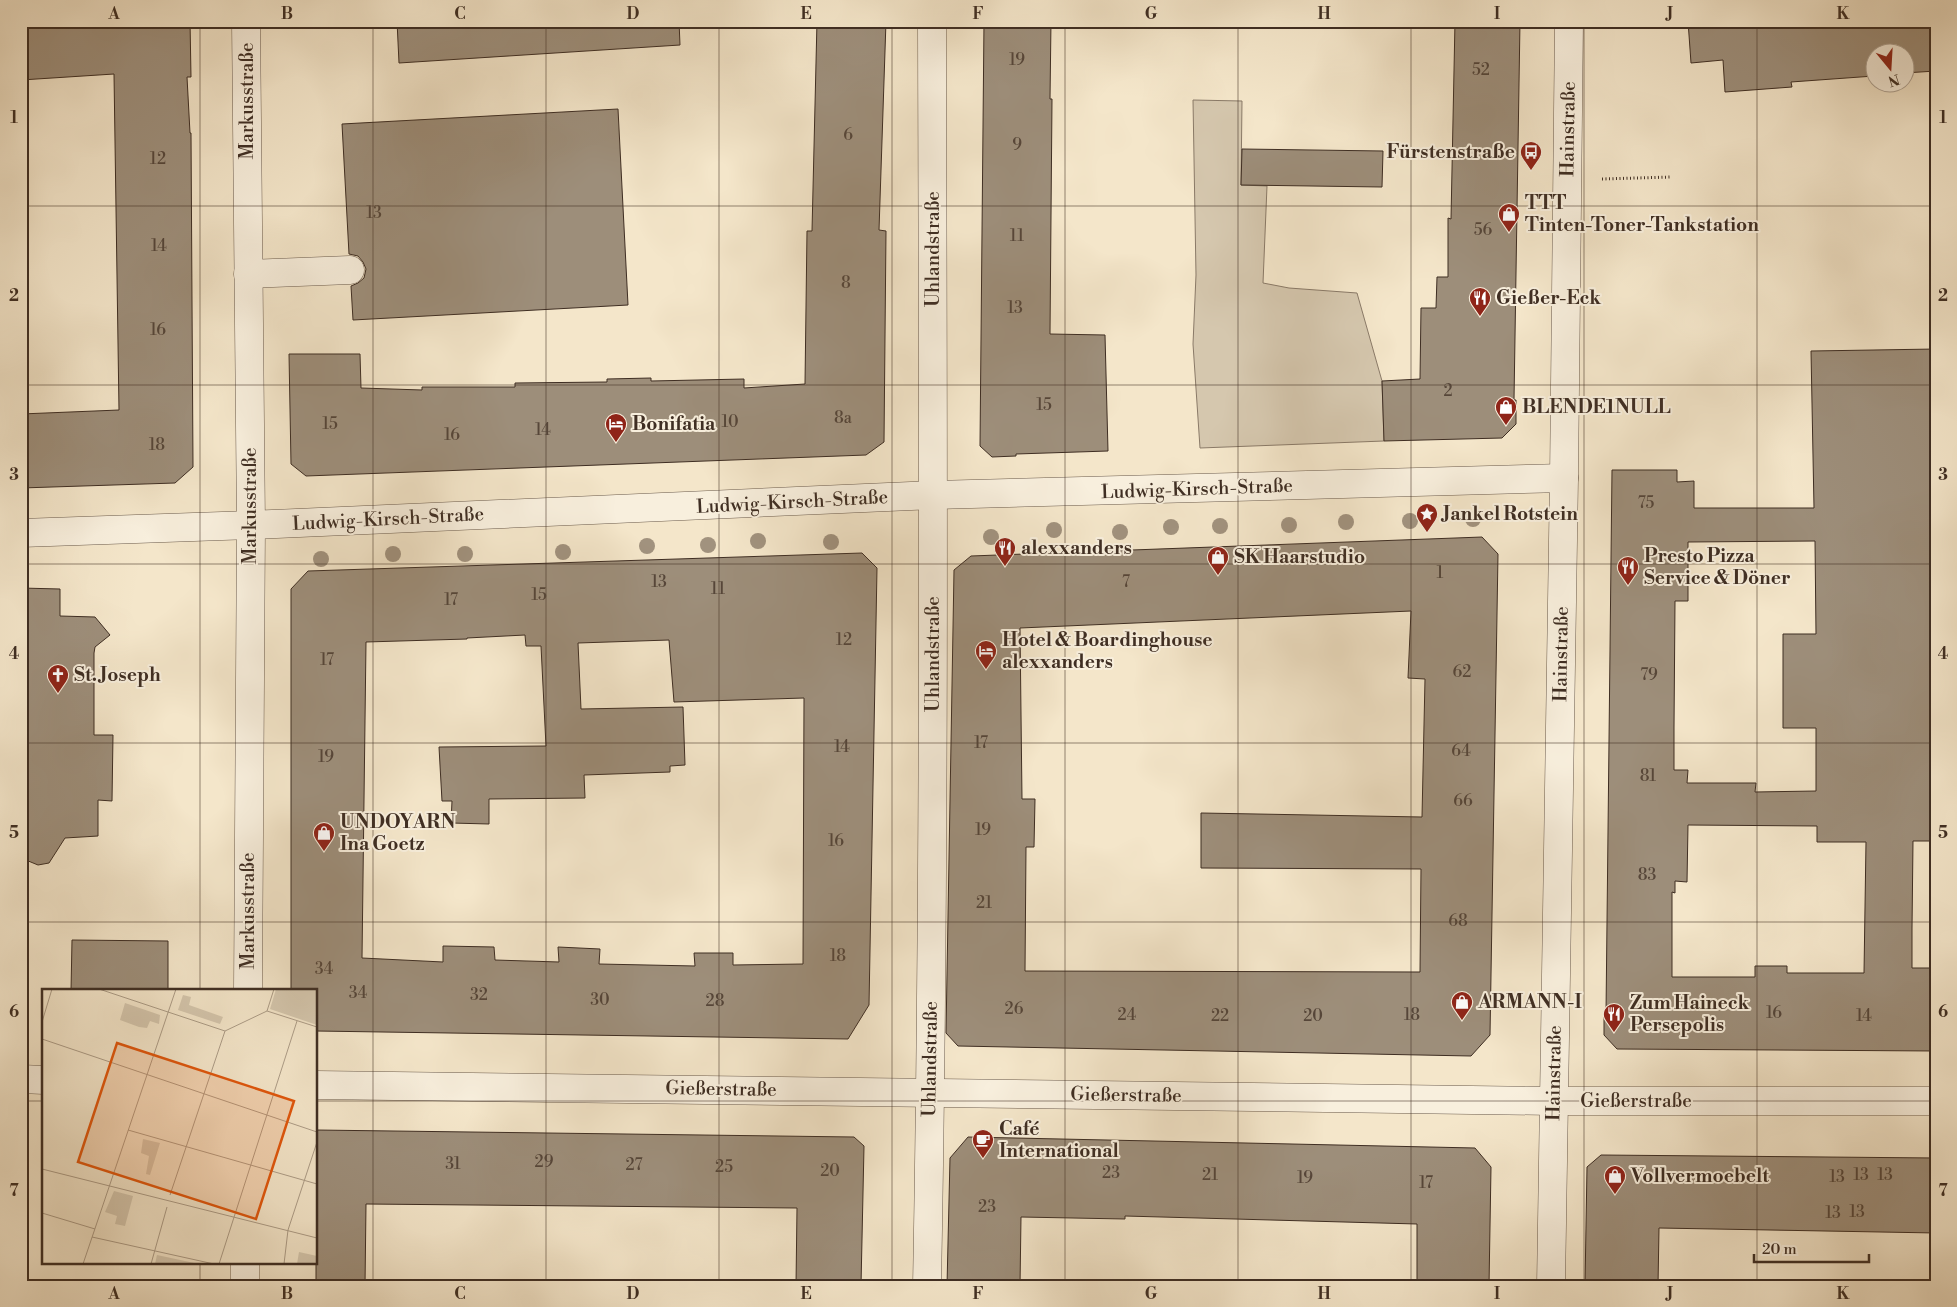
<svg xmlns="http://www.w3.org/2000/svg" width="1957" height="1307" viewBox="0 0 1957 1307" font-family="'Libre Bodoni',serif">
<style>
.green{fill:#d5c7ae;stroke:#8a7a68}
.building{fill:#9d8e7a;stroke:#3f2e23;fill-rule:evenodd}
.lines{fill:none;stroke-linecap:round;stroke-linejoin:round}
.minor-casing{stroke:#6c5c4d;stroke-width:29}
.path{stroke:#3f2e23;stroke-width:3;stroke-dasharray:1 2.5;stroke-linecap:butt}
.minor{stroke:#f8efdd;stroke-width:28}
.tree{fill:#a1927e}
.grid{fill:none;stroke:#3f2e23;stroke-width:1;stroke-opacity:0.55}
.labels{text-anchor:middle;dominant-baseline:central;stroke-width:4;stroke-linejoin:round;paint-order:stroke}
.number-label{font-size:16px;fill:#564639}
.street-label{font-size:19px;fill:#3f2e23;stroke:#f8efdd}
.poi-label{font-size:19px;font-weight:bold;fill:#3f2e23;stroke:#f8efdd;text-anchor:start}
.inset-road{fill:none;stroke:#ac9c87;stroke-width:1}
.view{fill:#e0570d;fill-opacity:0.15;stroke:#e0570d;stroke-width:2.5}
.inset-edge{fill:none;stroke:#3f2e23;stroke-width:2.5}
.neatline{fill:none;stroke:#3f2e23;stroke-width:2}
.grid-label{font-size:16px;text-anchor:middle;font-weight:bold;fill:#3f2e23}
</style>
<rect width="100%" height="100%" fill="#f4e6ca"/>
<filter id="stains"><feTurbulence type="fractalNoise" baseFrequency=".004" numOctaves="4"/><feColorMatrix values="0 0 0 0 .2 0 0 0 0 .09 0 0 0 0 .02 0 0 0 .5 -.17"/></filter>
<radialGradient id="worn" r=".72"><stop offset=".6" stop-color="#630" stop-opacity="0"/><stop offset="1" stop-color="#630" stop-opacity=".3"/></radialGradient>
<polygon class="green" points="1193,100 1242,101 1241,185 1267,186 1263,283 1289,288 1357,293 1382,381 1384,441 1200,448 1193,344 1196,275"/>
<g class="building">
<polygon points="21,21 190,21 191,77 187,77 190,133 191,133 193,467 175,483 21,488 21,414 119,410 114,74 21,80"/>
<polygon points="397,21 679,21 680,45 399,63"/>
<polygon points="817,21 886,21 879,230 886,231 884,442 866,455 306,476 291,464 289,354 360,354 361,388 422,390 422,387 515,387 515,383 607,382 607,379 651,378 651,381 744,379 744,388 805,384 807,231 812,231"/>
<polygon points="984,21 1051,21 1050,99 1052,99 1050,334 1105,335 1108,451 1016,454 1016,456 992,457 980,446"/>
<polygon points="1455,21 1520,21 1514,400 1516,400 1516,424 1502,438 1384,441 1382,381 1420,379 1421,308 1436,308 1437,277 1448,277 1448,218 1451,219"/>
<polygon points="1688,21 1936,21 1936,71 1904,73 1904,52 1874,52 1874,76 1791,82 1792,87 1725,92 1723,60 1691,63"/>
<polygon points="618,109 628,305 353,320 351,286 358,283 364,278 366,269 363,262 358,256 349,254 342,124"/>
<polygon points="1242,149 1383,151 1382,187 1241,185"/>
<path d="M 1936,349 L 1936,841 L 1913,841 L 1912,928 L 1912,968 L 1936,968 L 1936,1051 L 1617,1049 L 1604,1035 L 1604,1014 L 1606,1013 L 1612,470 L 1677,470 L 1677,482 L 1694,481 L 1694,508 L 1814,508 L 1811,351 ZM 1815,541 L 1816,634 L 1783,634 L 1783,728 L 1816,728 L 1816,791 L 1755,792 L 1756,783 L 1687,783 L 1688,770 L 1674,770 L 1674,727 L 1675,601 L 1688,601 L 1688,542 ZM 1688,825 L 1817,826 L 1817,842 L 1866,842 L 1864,973 L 1787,973 L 1787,966 L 1755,966 L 1755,977 L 1672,977 L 1672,892 L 1675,893 L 1675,881 L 1687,882 Z"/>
<path d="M 1482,537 L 1498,554 L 1490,1035 L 1471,1056 L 958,1046 L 946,1033 L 954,570 L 971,556 ZM 1411,611 L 1408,678 L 1425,679 L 1422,817 L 1201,813 L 1201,868 L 1421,869 L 1420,972 L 1025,971 L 1026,847 L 1034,847 L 1035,799 L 1022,799 L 1020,628 Z"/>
<path d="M 862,553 L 877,568 L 869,1005 L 848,1039 L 316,1031 L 316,991 L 291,991 L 291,589 L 308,571 ZM 525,635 L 526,646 L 541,646 L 546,746 L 439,747 L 442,801 L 452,801 L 451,823 L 489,824 L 489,799 L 585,798 L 584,775 L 670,772 L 670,766 L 685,765 L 683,707 L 581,709 L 578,643 L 669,640 L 674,702 L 804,698 L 803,964 L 733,965 L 733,953 L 694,953 L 695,966 L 599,964 L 600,949 L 558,947 L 559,962 L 495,960 L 494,947 L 443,946 L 443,962 L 362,958 L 366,642 L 467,639 L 467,638 Z"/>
<polygon points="21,588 60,589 60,616 95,617 110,635 95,647 94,653 94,735 113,735 112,801 98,800 98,836 65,838 49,863 38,865 21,858"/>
<polygon points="72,940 168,941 168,991 71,991"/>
<polygon points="316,1130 854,1137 864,1146 861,1286 796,1286 797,1208 366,1204 365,1286 316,1286"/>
<polygon points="968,1137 1475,1148 1491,1167 1489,1286 1417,1286 1417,1224 1125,1216 1125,1219 1021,1217 1020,1286 947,1286 950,1158"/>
<polygon points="1601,1155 1936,1158 1936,1233 1659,1228 1658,1286 1585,1286 1587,1167"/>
</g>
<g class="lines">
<g class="minor-casing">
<g id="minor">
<polyline points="246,21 251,525 248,991"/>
<polyline points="248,274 350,270"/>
<polyline points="21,533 251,525 934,495 1564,478"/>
<polyline points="21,1079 44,1080"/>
<polyline points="316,1085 1554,1101 1936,1101"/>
<polyline points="245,1286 245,1263"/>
<path d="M 927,1286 C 935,864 933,443 932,21"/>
<polyline points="1551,1286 1564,478 1569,21"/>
</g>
</g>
<polyline class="path" points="1602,179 1671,177"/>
<use href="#minor" class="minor"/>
</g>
<g class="tree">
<circle cx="1473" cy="519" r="8"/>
<circle cx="1410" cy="521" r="8"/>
<circle cx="1346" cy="522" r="8"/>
<circle cx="1289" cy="525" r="8"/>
<circle cx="1220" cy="526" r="8"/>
<circle cx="1171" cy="527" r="8"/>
<circle cx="1054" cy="530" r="8"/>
<circle cx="1120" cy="532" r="8"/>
<circle cx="991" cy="537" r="8"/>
<circle cx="758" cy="541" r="8"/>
<circle cx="831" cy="542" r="8"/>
<circle cx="708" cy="545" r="8"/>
<circle cx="647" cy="546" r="8"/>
<circle cx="563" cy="552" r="8"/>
<circle cx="393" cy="554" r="8"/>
<circle cx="465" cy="554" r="8"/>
<circle cx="321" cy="559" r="8"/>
</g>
<path class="grid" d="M 200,21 L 200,991M 373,21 L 373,1286M 546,21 L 546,1286M 719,21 L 719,1286M 892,21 L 892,1286M 1065,21 L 1065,1286M 1238,21 L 1238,1286M 1411,21 L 1411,1286M 1584,21 L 1584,1286M 1757,21 L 1757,1286M 21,206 L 1936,206M 21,385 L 1936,385M 21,564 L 1936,564M 21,743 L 1936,743M 21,922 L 1936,922M 21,1101 L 44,1101M 316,1101 L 1936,1101M 200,1263 L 200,1286"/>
<defs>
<g id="bus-pin" transform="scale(1.125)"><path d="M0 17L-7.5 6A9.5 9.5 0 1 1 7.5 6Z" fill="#8f2418" stroke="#f8efdd"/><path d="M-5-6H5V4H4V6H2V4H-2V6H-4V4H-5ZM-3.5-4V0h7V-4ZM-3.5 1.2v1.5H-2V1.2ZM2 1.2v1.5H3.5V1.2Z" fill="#fff"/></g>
<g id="shop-pin" transform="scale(1.125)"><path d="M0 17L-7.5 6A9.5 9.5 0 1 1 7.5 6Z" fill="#8f2418" stroke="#f8efdd"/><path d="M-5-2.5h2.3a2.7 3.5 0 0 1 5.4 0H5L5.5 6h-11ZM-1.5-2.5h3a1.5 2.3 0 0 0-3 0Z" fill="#fff"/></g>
<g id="restaurant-pin" transform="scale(1.125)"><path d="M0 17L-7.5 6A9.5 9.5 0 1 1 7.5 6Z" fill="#8f2418" stroke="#f8efdd"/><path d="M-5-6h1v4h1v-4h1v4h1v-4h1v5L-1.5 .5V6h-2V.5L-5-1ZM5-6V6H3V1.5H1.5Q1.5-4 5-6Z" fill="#fff"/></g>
<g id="hotel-pin" transform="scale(1.125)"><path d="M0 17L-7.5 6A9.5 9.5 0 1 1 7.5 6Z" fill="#8f2418" stroke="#f8efdd"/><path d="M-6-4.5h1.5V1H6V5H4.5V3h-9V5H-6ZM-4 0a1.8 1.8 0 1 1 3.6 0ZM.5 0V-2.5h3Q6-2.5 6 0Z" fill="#fff"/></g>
<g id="sight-pin" transform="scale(1.125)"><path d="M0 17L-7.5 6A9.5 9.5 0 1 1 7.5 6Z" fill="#8f2418" stroke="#f8efdd"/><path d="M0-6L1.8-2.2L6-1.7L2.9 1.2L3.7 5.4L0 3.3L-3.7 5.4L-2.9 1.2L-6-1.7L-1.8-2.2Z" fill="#fff"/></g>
<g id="church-pin" transform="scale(1.125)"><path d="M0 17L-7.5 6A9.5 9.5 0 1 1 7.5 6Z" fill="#8f2418" stroke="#f8efdd"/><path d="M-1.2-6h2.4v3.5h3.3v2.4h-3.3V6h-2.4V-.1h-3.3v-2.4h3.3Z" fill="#fff"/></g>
<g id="cafe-pin" transform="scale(1.125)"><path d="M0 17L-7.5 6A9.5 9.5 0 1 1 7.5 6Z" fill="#8f2418" stroke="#f8efdd"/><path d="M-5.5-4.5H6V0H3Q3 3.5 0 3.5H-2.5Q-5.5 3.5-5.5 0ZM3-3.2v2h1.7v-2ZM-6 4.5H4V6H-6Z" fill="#fff"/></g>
</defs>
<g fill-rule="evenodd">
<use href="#bus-pin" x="1531" y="152"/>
<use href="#shop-pin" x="1509" y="214"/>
<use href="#restaurant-pin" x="1480" y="298"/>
<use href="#shop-pin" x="1506" y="407"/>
<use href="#hotel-pin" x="616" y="424"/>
<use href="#sight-pin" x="1427" y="514"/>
<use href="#restaurant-pin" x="1005" y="548"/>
<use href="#shop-pin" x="1218" y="557"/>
<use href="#restaurant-pin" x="1628" y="567"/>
<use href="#hotel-pin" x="986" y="651"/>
<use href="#church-pin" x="58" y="675"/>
<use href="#shop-pin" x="324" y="833"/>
<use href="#shop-pin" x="1462" y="1002"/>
<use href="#restaurant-pin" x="1614" y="1014"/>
<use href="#cafe-pin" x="983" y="1140"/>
<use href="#shop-pin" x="1615" y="1176"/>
</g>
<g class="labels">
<g class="number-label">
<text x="1017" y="60">19</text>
<text x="1481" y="70">52</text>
<text x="848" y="135">6</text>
<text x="1017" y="145">9</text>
<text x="158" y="159">12</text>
<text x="374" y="213">13</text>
<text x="1483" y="230">56</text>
<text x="1017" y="236">11</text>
<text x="159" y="246">14</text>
<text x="846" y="283">8</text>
<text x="1015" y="308">13</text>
<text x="158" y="330">16</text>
<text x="1448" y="391">2</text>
<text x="1044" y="405">15</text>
<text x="843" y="418">8a</text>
<text x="730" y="422">10</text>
<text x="330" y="424">15</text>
<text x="543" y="430">14</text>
<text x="452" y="435">16</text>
<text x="157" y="445">18</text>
<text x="1646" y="503">75</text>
<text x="1440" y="573">1</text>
<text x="659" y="582">13</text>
<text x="1126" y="582">7</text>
<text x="718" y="589">11</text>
<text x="539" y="595">15</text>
<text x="451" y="600">17</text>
<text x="844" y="640">12</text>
<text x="327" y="660">17</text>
<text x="1462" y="672">62</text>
<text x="1649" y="675">79</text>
<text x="981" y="743">17</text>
<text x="842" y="747">14</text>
<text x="1461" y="751">64</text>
<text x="326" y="757">19</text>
<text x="1648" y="776">81</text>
<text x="1463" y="801">66</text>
<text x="983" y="830">19</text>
<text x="836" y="841">16</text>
<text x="1647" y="875">83</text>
<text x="984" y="903">21</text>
<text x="1458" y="921">68</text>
<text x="838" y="956">18</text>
<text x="324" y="969">34</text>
<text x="358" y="993">34</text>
<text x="479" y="995">32</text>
<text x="600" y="1000">30</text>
<text x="715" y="1001">28</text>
<text x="1014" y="1009">26</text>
<text x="1774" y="1013">16</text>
<text x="1127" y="1015">24</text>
<text x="1412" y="1015">18</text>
<text x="1220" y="1016">22</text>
<text x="1313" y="1016">20</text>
<text x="1864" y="1016">14</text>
<text x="544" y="1162">29</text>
<text x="453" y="1164">31</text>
<text x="634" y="1165">27</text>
<text x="724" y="1167">25</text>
<text x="830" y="1171">20</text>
<text x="1111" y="1173">23</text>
<text x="1210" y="1175">21</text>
<text x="1861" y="1175">13</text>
<text x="1885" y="1175">13</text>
<text x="1837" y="1177">13</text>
<text x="1305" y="1178">19</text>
<text x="1426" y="1183">17</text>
<text x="987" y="1207">23</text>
<text x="1857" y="1212">13</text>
<text x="1833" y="1213">13</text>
</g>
<g class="street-label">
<text transform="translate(247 101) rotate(-90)">Markusstraße</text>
<text transform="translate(1568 129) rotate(-89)">Hainstraße</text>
<text transform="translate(933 249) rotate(-90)">Uhlandstraße</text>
<text transform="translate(1197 489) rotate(-2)">Ludwig-Kirsch-Straße</text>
<text transform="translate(792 502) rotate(-3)">Ludwig-Kirsch-Straße</text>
<text transform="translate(250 506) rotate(-90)">Markusstraße</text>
<text transform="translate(388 519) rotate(-3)">Ludwig-Kirsch-Straße</text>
<text transform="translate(933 654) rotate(-90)">Uhlandstraße</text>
<text transform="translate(1561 654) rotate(-89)">Hainstraße</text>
<text transform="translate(248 911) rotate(-90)">Markusstraße</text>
<text transform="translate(930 1059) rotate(-89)">Uhlandstraße</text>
<text transform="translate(1554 1073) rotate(-89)">Hainstraße</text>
<text transform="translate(721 1089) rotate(1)">Gießerstraße</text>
<text transform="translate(1126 1095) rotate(1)">Gießerstraße</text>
<text x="1636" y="1101">Gießerstraße</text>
</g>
<g class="poi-label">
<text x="1515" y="152" text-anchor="end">Fürstenstraße</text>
<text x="1525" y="203">TTT<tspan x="1525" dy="22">Tinten-Toner-Tankstation</tspan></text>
<text x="1496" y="298">Gießer-Eck</text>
<text x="1522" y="407">BLENDE1NULL</text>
<text x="632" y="424">Bonifatia</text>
<text x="1443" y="514">Jankel Rotstein</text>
<text x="1021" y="548">alexxanders</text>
<text x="1644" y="556">Presto Pizza<tspan x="1644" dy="22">Service &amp; Döner</tspan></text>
<text x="1234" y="557">SK Haarstudio</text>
<text x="1002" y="640">Hotel &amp; Boardinghouse<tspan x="1002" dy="22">alexxanders</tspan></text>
<text x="74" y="675">St. Joseph</text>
<text x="340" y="822">UNDOYARN<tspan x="340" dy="22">Ina Goetz</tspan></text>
<text x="1478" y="1002">ARMANN-I</text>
<text x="1630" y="1003">Zum Haineck<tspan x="1630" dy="22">Persepolis</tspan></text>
<text x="999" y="1129">Café<tspan x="999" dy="22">International</tspan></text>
<text x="1631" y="1176">Vollvermoebelt</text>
</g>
</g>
<g transform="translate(42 989)">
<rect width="275" height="275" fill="#f4e6ca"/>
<path d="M 234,0 L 275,0 L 275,36 L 228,20 ZM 141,6 L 149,8 L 147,16 L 181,28 L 178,35 L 136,21 ZM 83,14 L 118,26 L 117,35 L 108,32 L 105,39 L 97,38 L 78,31 ZM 101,150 L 118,154 L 108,186 L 104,185 L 107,167 L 99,164 ZM 72,202 L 91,207 L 83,237 L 73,235 L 75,227 L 63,223 ZM 257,263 L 275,267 L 275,275 L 255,275 ZM 115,266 L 157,275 L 113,275 Z" fill="#d5c7ae"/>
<path class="inset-road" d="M 57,0 L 183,42M 225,22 L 275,38M 225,22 L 232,0M 0,33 L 10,0M 0,50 L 275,143M 86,141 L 275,195M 0,180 L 275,249M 128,206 L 183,42 L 225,22M 0,224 L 53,240M 50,248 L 172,275M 41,275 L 134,0M 109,275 L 125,218M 177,275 L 255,32M 242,275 L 246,241 L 275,153"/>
<path class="view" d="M 75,54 L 252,112 L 214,230 L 36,173 Z"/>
<rect width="275" height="275" class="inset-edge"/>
</g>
<rect width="1957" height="1307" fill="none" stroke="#f4e6ca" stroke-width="55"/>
<g transform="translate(1890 68) rotate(162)"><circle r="24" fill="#f8efdd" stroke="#aea293"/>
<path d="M0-4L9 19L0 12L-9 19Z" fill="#8f2418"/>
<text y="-8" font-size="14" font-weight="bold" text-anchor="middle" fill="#3f2e23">N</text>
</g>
<path d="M1754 1254v8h115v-8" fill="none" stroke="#3f2e23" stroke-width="2.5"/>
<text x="1762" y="1254" font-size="15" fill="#3f2e23" stroke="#f8efdd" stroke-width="4" paint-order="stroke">20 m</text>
<rect x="28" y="28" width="1902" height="1252" class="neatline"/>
<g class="grid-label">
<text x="114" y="19">A</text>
<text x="287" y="19">B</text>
<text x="460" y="19">C</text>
<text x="633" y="19">D</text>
<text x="806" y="19">E</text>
<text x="978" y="19">F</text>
<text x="1151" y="19">G</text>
<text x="1324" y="19">H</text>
<text x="1497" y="19">I</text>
<text x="1670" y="19">J</text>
<text x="1843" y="19">K</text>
<text x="14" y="123">1</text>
<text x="1943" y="123">1</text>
<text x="14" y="301">2</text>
<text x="1943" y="301">2</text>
<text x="14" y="480">3</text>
<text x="1943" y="480">3</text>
<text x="14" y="659">4</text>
<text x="1943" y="659">4</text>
<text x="14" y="838">5</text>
<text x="1943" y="838">5</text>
<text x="14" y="1017">6</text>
<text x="1943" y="1017">6</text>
<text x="14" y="1196">7</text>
<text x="1943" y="1196">7</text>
<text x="114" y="1299">A</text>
<text x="287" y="1299">B</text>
<text x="460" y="1299">C</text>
<text x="633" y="1299">D</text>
<text x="806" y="1299">E</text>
<text x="978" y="1299">F</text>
<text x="1151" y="1299">G</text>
<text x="1324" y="1299">H</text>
<text x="1497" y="1299">I</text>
<text x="1670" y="1299">J</text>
<text x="1843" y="1299">K</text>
</g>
<rect width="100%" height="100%" filter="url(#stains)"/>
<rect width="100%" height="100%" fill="url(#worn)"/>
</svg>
